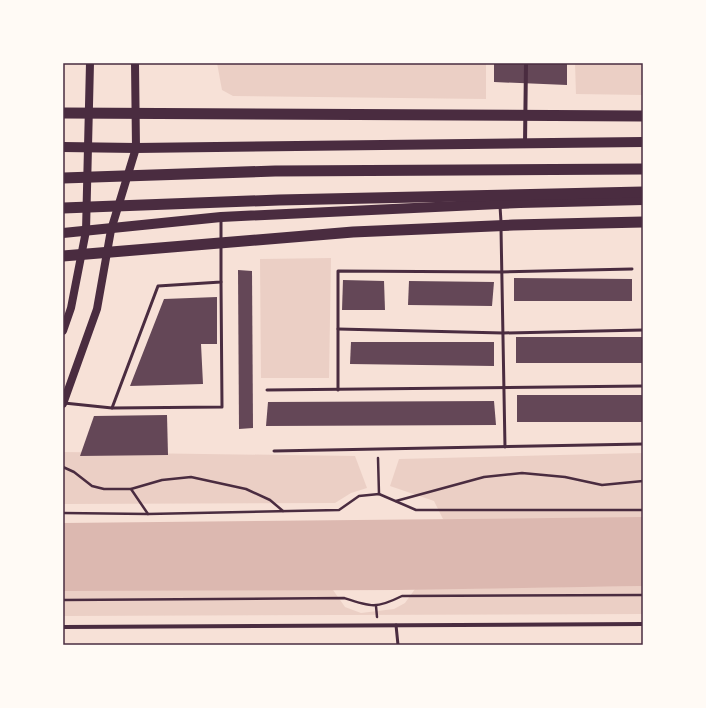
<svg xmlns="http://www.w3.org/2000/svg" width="706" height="708" viewBox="0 0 706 708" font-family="'PT Sans Narrow',sans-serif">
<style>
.green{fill:#ebcfc5}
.water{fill:#dcb8b0}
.building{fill:#644757}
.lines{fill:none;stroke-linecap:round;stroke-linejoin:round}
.path{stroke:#4a2c40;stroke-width:2.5}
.service{stroke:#4a2c40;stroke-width:3}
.minor{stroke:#4a2c40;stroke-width:4}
.secondary{stroke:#4a2c40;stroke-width:8}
.primary{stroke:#4a2c40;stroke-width:10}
.trunk{stroke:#4a2c40;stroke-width:11}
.neatline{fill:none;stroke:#4a2c40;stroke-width:1.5}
</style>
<rect width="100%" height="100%" fill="#f7e1d7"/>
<g class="green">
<polygon points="217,63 486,63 486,99 233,96 222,90"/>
<polygon points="575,63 643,63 643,95 576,94"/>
<polygon points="331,258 329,378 261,378 260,259"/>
<polygon points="63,452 355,456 367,488 351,493 335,503 63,504"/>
<polygon points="643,453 643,518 443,519 434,501 390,486 399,459"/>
<polygon points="643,586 643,614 63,616 63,591 333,590 345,607 361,613 394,609 405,603 415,589"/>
</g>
<polygon class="water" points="643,517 643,586 398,590 63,591 63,523"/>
<g class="building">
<polygon points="494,63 567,64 567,85 494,82"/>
<polygon points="238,270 252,271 253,428 239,429"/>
<polygon points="514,278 632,279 632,301 514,301"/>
<polygon points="343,280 384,281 385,310 342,310"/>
<polygon points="409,281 494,282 492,306 408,305"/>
<polygon points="217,297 217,344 201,344 203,384 130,386 164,299"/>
<rect x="516" y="337" width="127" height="26"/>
<polygon points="351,342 494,342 494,366 350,364"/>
<rect x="517" y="395" width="126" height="27"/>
<polygon points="494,401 496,425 266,426 268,402"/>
<polygon points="167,415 168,455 80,456 94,416"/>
</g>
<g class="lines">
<g class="path">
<polyline points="378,458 379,494"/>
<polyline points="63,467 74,472 92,486 104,489 131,489 162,480 191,477 246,489 270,500 283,511"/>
<polyline points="131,489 148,514"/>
<polyline points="396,501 484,477 522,473 565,477 602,485 643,481"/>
<polyline points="63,513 148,514 339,510 359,496 379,494 416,510 643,510"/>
<path d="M 63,600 L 344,598 C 371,607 376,609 402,596 L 643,595"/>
<polyline points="376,606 377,617"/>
</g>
<g class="service">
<polyline points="500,206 501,222"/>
<polyline points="501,228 505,447"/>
<polyline points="338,329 503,333 643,330"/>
<polyline points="267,390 643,386"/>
<polyline points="338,390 338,271 501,272 632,269"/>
<polyline points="64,403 112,408 158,286 221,282 221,219"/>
<polyline points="112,408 222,407 221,282"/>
<polyline points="274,451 643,444"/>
<polyline points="396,625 398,645"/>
</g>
<g class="minor">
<polyline points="525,143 526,63"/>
<polyline points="63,627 643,624"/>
</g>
<g class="secondary">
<polyline points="63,331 71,308 86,231 90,63"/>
<polyline points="63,404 97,309 111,230 136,148 135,63"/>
</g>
<g class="primary">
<polyline points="63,147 136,148 643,142"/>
<polyline points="63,233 221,217 520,203 643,200"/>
</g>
<g class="trunk">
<polyline points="63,113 643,116"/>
<polyline points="63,178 275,171 643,169"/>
<polyline points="63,208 279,200 643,192"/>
<polyline points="63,256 353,232 513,225 643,222"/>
</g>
</g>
<rect width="706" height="708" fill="none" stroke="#fffaf5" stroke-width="128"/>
<rect x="64" y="64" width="578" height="580" class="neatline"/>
</svg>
